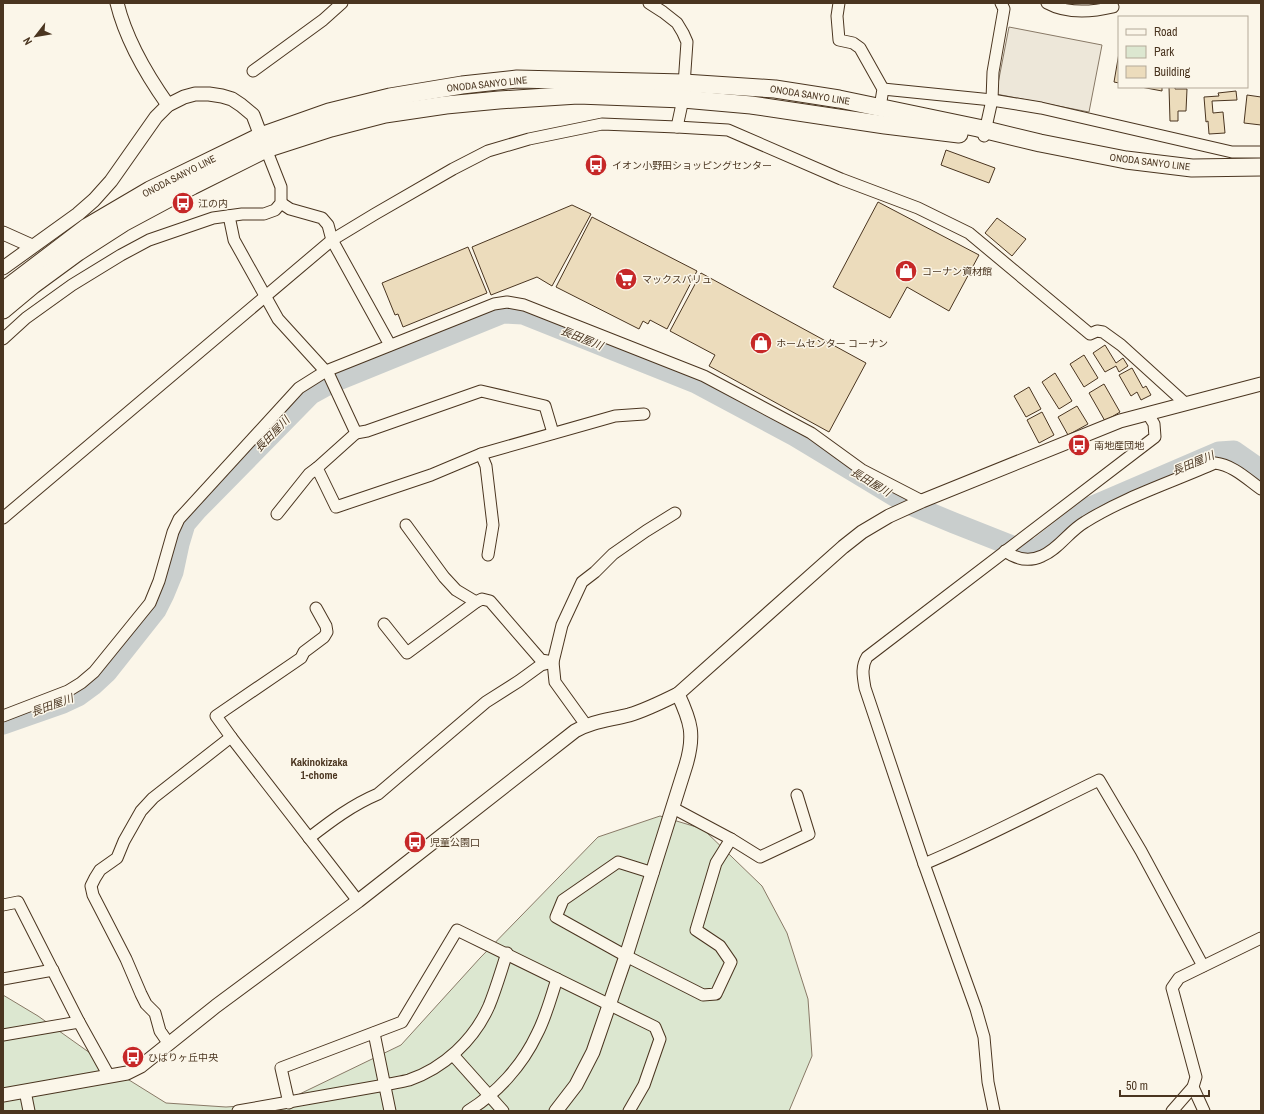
<svg xmlns="http://www.w3.org/2000/svg" width="1264" height="1114" viewBox="0 0 1264 1114" font-family="'Archivo Narrow','Noto Sans JP',sans-serif">
<style>
.green{fill:#dce7d0;stroke:#887966}
.parking{fill:#ede7d9;stroke:#887966}
.lines{fill:none;stroke-linecap:round;stroke-linejoin:round}
.river{stroke:#c9cecd;stroke-width:21}
.building{fill:#ecdcbc;stroke:#4a3520}
.minor-casing{stroke:#4a3520;stroke-width:13}
.tertiary-casing{stroke:#4a3520;stroke-width:15}
.primary-casing{stroke:#4a3520;stroke-width:19}
.minor{stroke:#fbf6e9;stroke-width:11}
.tertiary{stroke:#fbf6e9;stroke-width:13}
.primary{stroke:#fbf6e9;stroke-width:17}
.labels{text-anchor:middle;dominant-baseline:central;stroke-width:3;stroke-linejoin:round;paint-order:stroke}
.street-label{font-size:10px;fill:#4a3520;stroke:#fbf6e9}
.poi-label{font-size:10px;fill:#4a3520;stroke:#fbf6e9;text-anchor:start}
.water-label{font-size:11px;font-style:italic;fill:#4a3520;stroke:#fbf6e9}
.neighbourhood-label{font-size:11px;font-weight:bold;fill:#4a3520;stroke:#fbf6e9}
</style>
<rect width="100%" height="100%" fill="#fbf6e9"/>
<polygon class="green" points="660,816 703,829 762,886 787,933 808,999 812,1056 789,1111 3,1111 3,995 38,1016 121,1075 166,1103 226,1107 281,1103 401,1045 480,958 598,837"/>
<polygon class="parking" points="1009,27 1102,45 1089,112 996,94"/>
<g class="lines">
<polyline class="river" points="3,724 63,703 78,696 93,685 107,672 156,610 164,594 173,572 179,544 185,524 197,510 311,394 331,383 503,313 523,314 696,383 795,436 906,503 954,523 1020,549 1037,549 1091,507 1219,452 1234,451 1261,470"/>
</g>
<g class="building">
<polygon points="1119,53 1119,83 1114,82"/>
<polygon points="1141,87 1162,87 1162,91"/>
<polygon points="1169,87 1175,87 1175,89 1187,89 1186,111 1178,111 1178,121 1170,121"/>
<polygon points="1236,91 1237,100 1212,101 1213,113 1223,112 1225,133 1209,134 1208,121 1206,122 1204,97 1219,96 1218,93"/>
<polygon points="1247,95 1261,97 1261,125 1244,123"/>
<polygon points="946,150 995,168 989,183 941,165"/>
<polygon points="878,202 979,255 949,311 907,287 890,318 833,287"/>
<polygon points="572,205 591,214 552,286 537,277 491,295 472,247"/>
<polygon points="592,217 697,271 667,329 650,320 648,324 643,321 639,329 556,287"/>
<polygon points="997,218 1026,239 1012,256 985,233"/>
<polygon points="468,247 487,293 403,327 398,314 395,315 382,283"/>
<polygon points="701,273 866,363 829,432 709,366 715,355 670,331"/>
<polygon points="1105,345 1116,363 1123,358 1128,366 1119,372 1116,366 1105,372 1093,353"/>
<polygon points="1084,355 1098,378 1084,387 1070,364"/>
<polygon points="1132,368 1143,388 1146,386 1151,395 1141,400 1137,392 1131,396 1119,375"/>
<polygon points="1055,373 1072,401 1059,409 1042,382"/>
<polygon points="1104,384 1120,412 1105,421 1089,393"/>
<polygon points="1029,387 1041,409 1026,417 1014,396"/>
<polygon points="1077,406 1088,424 1068,435 1058,417"/>
<polygon points="1042,412 1054,435 1039,443 1027,420"/>
</g>
<g class="lines">
<g class="minor-casing">
<g id="minor">
<polyline points="649,3 663,12 677,23 683,33 687,42 683,99 677,127"/>
<polyline points="839,3 837,16 839,40 853,43 860,48 883,89 880,107"/>
<path d="M 1047,3 C 1067,14 1092,12 1113,7"/>
<polyline points="253,71 323,20 342,3"/>
<polyline points="883,89 992,100 1041,108 1232,152 1261,152"/>
<polyline points="984,136 992,100 993,72 1004,9 1001,3"/>
<polyline points="281,203 290,209 322,218 328,225 332,240 390,345"/>
<polyline points="229,216 234,240 278,319 329,375 356,433 317,468 336,507 431,475 481,454 615,416 644,414"/>
<polyline points="3,339 26,318 72,285 121,255 149,240 213,218 242,214 264,214 275,210 281,203 281,187 266,149"/>
<polyline points="356,433 367,431 481,391 545,406 553,433"/>
<polyline points="481,454 486,466 493,525 488,555"/>
<polyline points="277,514 309,474 317,468"/>
<polyline points="3,518 332,240 375,214 453,169 488,151 529,139 602,124 677,127 728,130 841,179 918,208 969,233 1090,334 1097,331 1103,332 1121,345 1186,404"/>
<polyline points="406,525 444,577 456,590 476,602"/>
<path d="M 1005,551 C 1016,559 1029,562 1042,556 C 1059,549 1069,531 1085,522 C 1125,497 1172,482 1215,463 C 1233,465 1247,479 1261,489"/>
<polyline points="316,608 326,626 327,632 324,637 304,652 301,658 216,716 231,737 358,901"/>
<polyline points="384,624 407,653 476,602 482,599 490,601 541,660 553,662 555,682 586,725"/>
<polyline points="3,716 68,691 81,683 94,672 150,603 159,581 173,532 179,519 299,388 326,371 494,304 507,302 524,305 704,376 811,433 862,470 922,501"/>
<polyline points="673,808 731,839 760,857 809,834 797,795"/>
<path d="M 309,838 C 331,821 352,805 378,794 L 486,702 L 519,681 L 541,665 L 553,662 L 562,625 L 582,582 L 595,572 L 613,554 L 646,531 L 675,513"/>
<path d="M 924,864 C 984,839 1041,808 1099,780 L 1141,851 L 1203,966"/>
<polyline points="653,873 618,862 563,900 556,917 626,956 703,995 716,994 731,962 720,946 696,930 716,863 731,839"/>
<polyline points="3,905 18,902 79,1022 109,1076"/>
<polyline points="3,979 53,970"/>
<polyline points="374,1033 390,1111"/>
<polyline points="3,1035 79,1022"/>
<polyline points="169,1044 160,1031 155,1013 146,1004 141,994 126,959 93,895 91,886 95,878 100,870 117,858 124,841 141,811 153,798 231,737"/>
<polyline points="453,1055 503,1111"/>
<polyline points="1193,1087 1204,1111"/>
<polyline points="25,1091 29,1111"/>
<polyline points="289,1103 281,1068 402,1022 457,930 655,1027 660,1039 644,1085 629,1111"/>
<path d="M 238,1111 L 385,1085 C 393,1083 402,1082 409,1080 C 444,1068 474,1040 489,1006 C 496,989 501,971 507,953"/>
<path d="M 468,1111 C 497,1093 522,1066 537,1034 C 546,1017 551,997 557,979"/>
<path d="M 994,1111 L 988,1082 L 984,1037 L 976,1009 L 924,864 L 865,688 C 863,676 861,667 867,657 L 1155,437 L 1154,424 L 1148,414"/>
<polyline points="1172,1111 1193,1087 1196,1077 1172,988 1179,978 1261,938"/>
</g>
</g>
<g class="tertiary-casing">
<g id="tertiary">
<path d="M 117,3 C 126,40 146,74 168,105"/>
<polyline points="3,233 32,246"/>
<polyline points="3,268 78,214 94,200 111,181 156,117 168,105 184,97 195,94 209,94 222,96 232,99 241,105 253,115 264,144"/>
<path d="M 3,1095 L 127,1073 L 141,1066 L 216,1006 L 358,901 L 575,731 C 592,721 610,720 629,715 C 646,710 662,702 678,694 L 843,547 L 862,532 L 889,516 L 922,501 L 1120,421 L 1261,384"/>
<path d="M 556,1111 L 576,1085 L 593,1052 L 626,956 L 686,765 C 695,735 691,722 678,694"/>
</g>
</g>
<g class="primary-casing">
<g id="primary">
<polyline points="3,291 87,227 150,190 261,136 329,112 390,97 462,85 517,79 684,83 775,89 839,99 978,128 1040,143 1126,160 1192,168 1261,167"/>
<polyline points="3,310 33,285 78,252 123,223 192,186 266,149 331,128 385,114 446,105 499,100 578,95 683,99 751,105 885,125 959,134"/>
</g>
</g>
<use href="#minor" class="minor"/>
<use href="#tertiary" class="tertiary"/>
<use href="#primary" class="primary"/>
</g>
<defs>
<g id="bus-disc" transform="scale(1.15)"><circle r="9.5" fill="#c62828" stroke="#fbf6e9"/><path d="M-5-6H5V4H4V6H2V4H-2V6H-4V4H-5ZM-3.5-4V0h7V-4ZM-3.5 1.2v1.5H-2V1.2ZM2 1.2v1.5H3.5V1.2Z" fill="#fff"/></g>
<g id="shop-disc" transform="scale(1.15)"><circle r="9.5" fill="#c62828" stroke="#fbf6e9"/><path d="M-5-2.5h2.3a2.7 3.5 0 0 1 5.4 0H5L5.5 6h-11ZM-1.5-2.5h3a1.5 2.3 0 0 0-3 0Z" fill="#fff"/></g>
<g id="supermarket-disc" transform="scale(1.15)"><circle r="9.5" fill="#c62828" stroke="#fbf6e9"/><path d="M-6-5.5h2.5l.6 2H6L4.5 2H-2.5L-4.4-4H-6ZM-1.5 3.2a1.3 1.3 0 1 0 .1 0ZM3 3.2a1.3 1.3 0 1 0 .1 0Z" fill="#fff"/></g>
</defs>
<g fill-rule="evenodd">
<use href="#bus-disc" x="596" y="165"/>
<use href="#bus-disc" x="183" y="203"/>
<use href="#shop-disc" x="906" y="271"/>
<use href="#supermarket-disc" x="626" y="279"/>
<use href="#shop-disc" x="761" y="343"/>
<use href="#bus-disc" x="1079" y="445"/>
<use href="#bus-disc" x="415" y="842"/>
<use href="#bus-disc" x="133" y="1057"/>
</g>
<g class="labels">
<g class="street-label">
<text transform="translate(487 84) rotate(-6)">ONODA SANYO LINE</text>
<text transform="translate(810 95) rotate(9)">ONODA SANYO LINE</text>
<text transform="translate(1150 162) rotate(7)">ONODA SANYO LINE</text>
<text transform="translate(179 176) rotate(-27)">ONODA SANYO LINE</text>
</g>
<g class="poi-label">
<text x="612" y="165">イオン小野田ショッピングセンター</text>
<text x="198" y="203">江の内</text>
<text x="922" y="271">コーナン資材館</text>
<text x="642" y="279">マックスバリュ</text>
<text x="776" y="343">ホームセンター コーナン</text>
<text x="1094" y="445">南地産団地</text>
<text x="430" y="842">児童公園口</text>
<text x="148" y="1057">ひばりヶ丘中央</text>
</g>
<g class="water-label">
<text transform="translate(582 338) rotate(22)">長田屋川</text>
<text transform="translate(272 434) rotate(-46)">長田屋川</text>
<text transform="translate(1193 463) rotate(-23)">長田屋川</text>
<text transform="translate(871 482) rotate(31)">長田屋川</text>
<text transform="translate(52 705) rotate(-20)">長田屋川</text>
</g>
<g class="neighbourhood-label">
<text x="319" y="762">Kakinokizaka<tspan x="319" dy="13">1-chome</tspan></text>
</g>
</g>
<rect width="1264" height="1114" fill="none" stroke="#4a3520" stroke-width="8"/>
<rect x="1118" y="16" width="130" height="72" fill="#fbf6e9" stroke="#b4a999"/>
<rect x="1126" y="29" width="20" height="6" fill="#fbf6e9" stroke="#b4a999"/>
<text x="1154" y="36" font-size="12" fill="#4a3520">Road</text>
<rect x="1126" y="46" width="20" height="12" fill="#dce7d0" stroke="#b4a999"/>
<text x="1154" y="56" font-size="12" fill="#4a3520">Park</text>
<rect x="1126" y="66" width="20" height="12" fill="#ecdcbc" stroke="#b4a999"/>
<text x="1154" y="76" font-size="12" fill="#4a3520">Building</text>
<g transform="translate(36 36) rotate(239)" stroke="#fbf6e9" stroke-width="3" paint-order="stroke">
<path d="M0-3L7 15L0 10L-7 15Z" fill="#4a3520"/>
<text y="-6" font-size="11" font-weight="bold" text-anchor="middle" fill="#4a3520">N</text>
</g>
<path d="M1120 1090v6h89v-6" fill="none" stroke="#4a3520" stroke-width="2"/>
<text x="1126" y="1090" font-size="12" fill="#4a3520" stroke="#fbf6e9" stroke-width="3" paint-order="stroke">50 m</text>
</svg>
